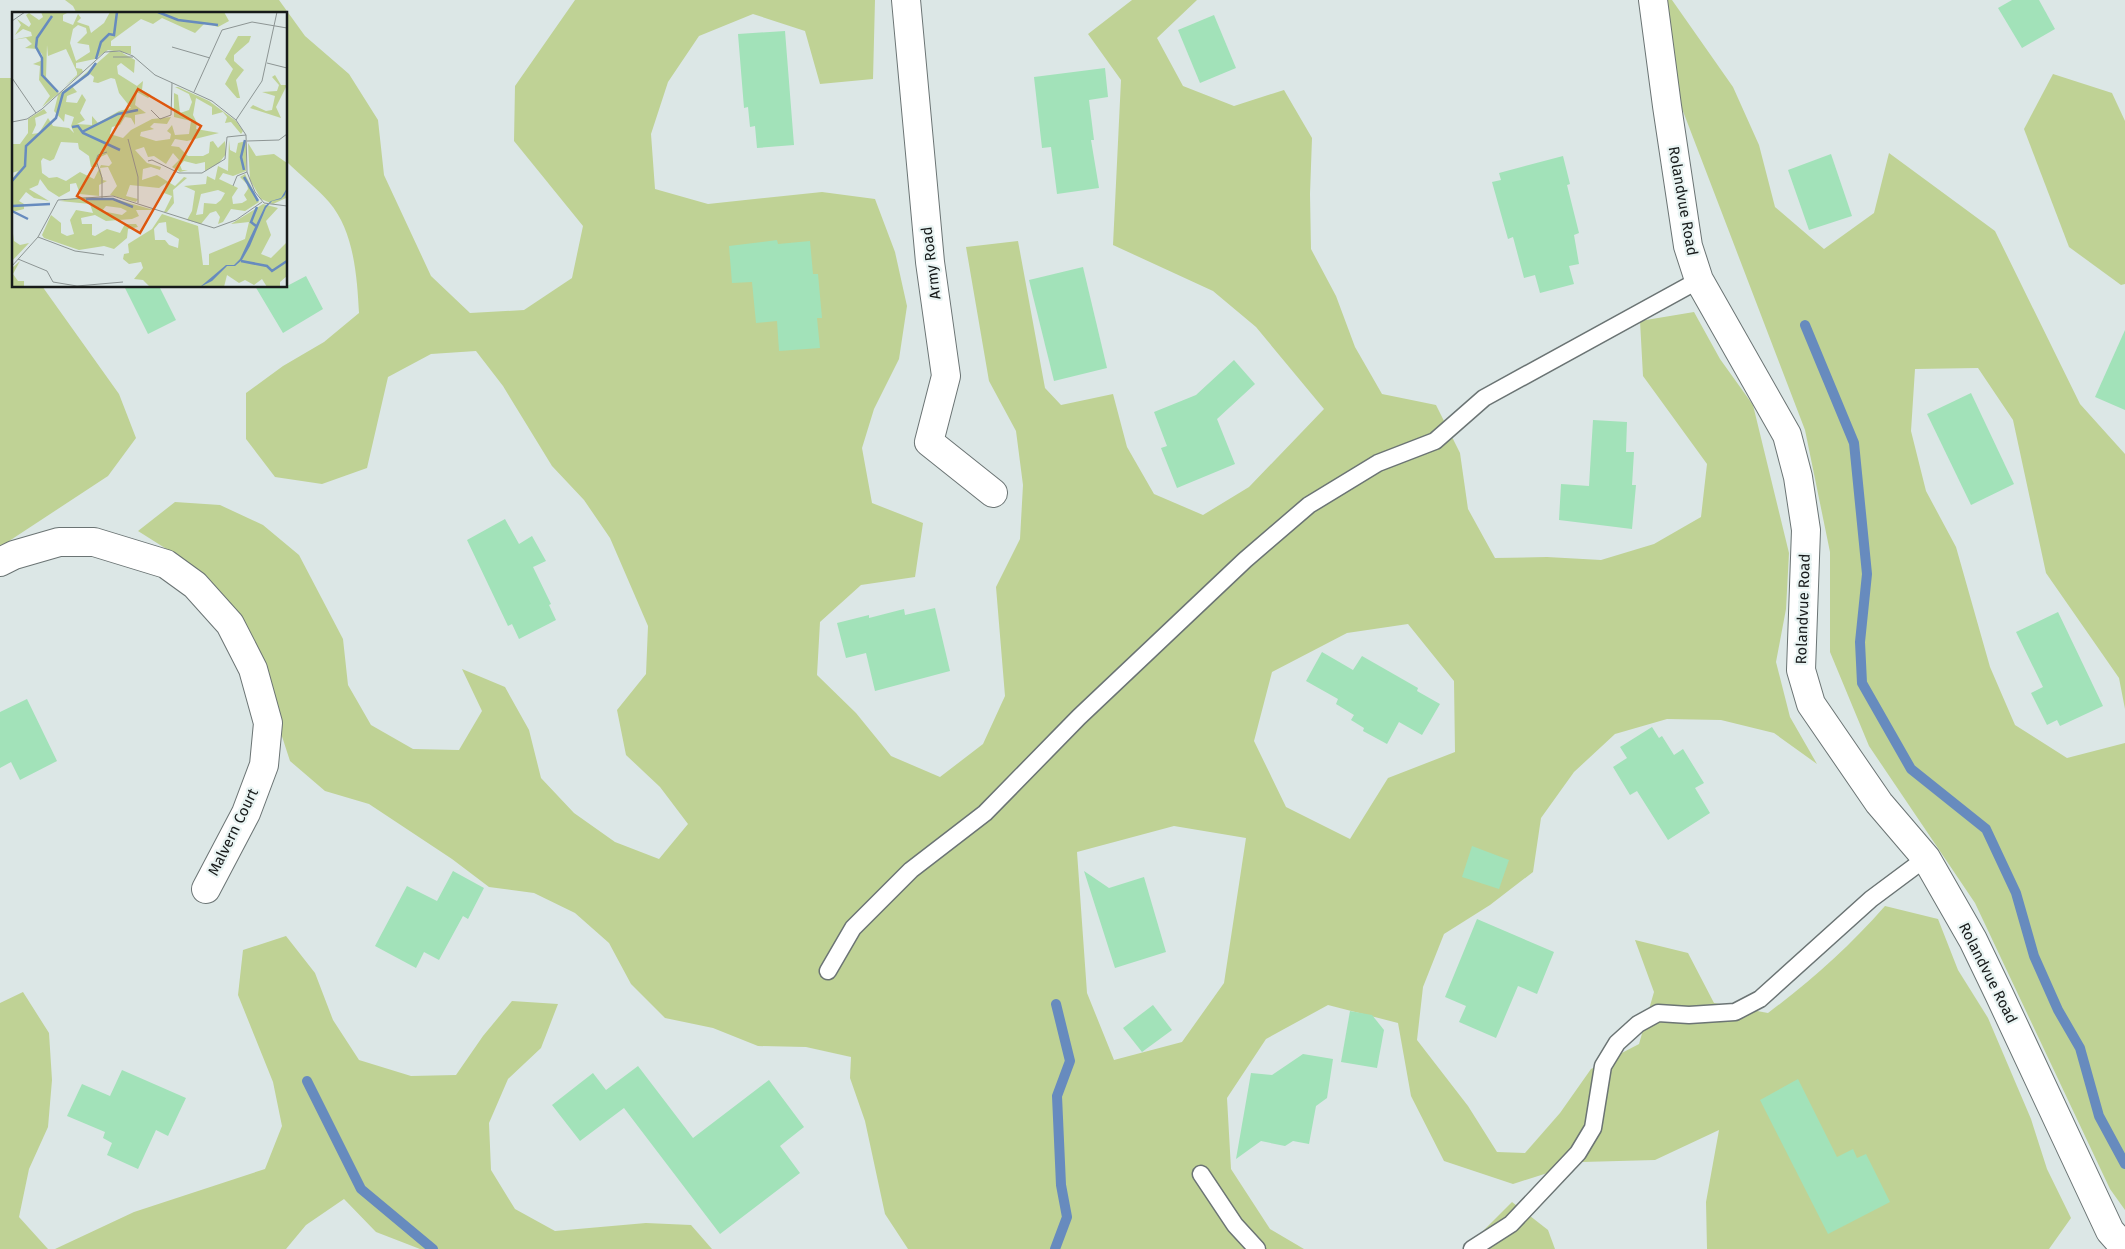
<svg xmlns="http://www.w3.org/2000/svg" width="2125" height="1249" viewBox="0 0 2125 1249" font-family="'Fira Sans',sans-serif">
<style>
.green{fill:#bfd295;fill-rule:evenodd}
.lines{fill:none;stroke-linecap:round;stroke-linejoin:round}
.stream{stroke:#678bbe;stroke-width:10}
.building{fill:#a2e2b9}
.lane-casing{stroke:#6b7474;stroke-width:19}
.street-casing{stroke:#6b7474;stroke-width:30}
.lane{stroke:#fff;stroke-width:16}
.street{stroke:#fff;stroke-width:28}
.labels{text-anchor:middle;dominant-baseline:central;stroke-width:4.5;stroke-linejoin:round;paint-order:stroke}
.street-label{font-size:15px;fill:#171a1a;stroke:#e9f4f3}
.inset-river{fill:none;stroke:#678bbe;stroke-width:2.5}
.inset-road{fill:none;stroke:#8d9594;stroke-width:1}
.view{fill:#de560d;fill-opacity:0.15;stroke:#de560d;stroke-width:2.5}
.inset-edge{fill:none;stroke:#171a1a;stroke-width:2.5}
</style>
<rect width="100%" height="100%" fill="#dce7e6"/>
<g class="green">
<path d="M 65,0 L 279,0 L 305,36 L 349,74 L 378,120 L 384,175 L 431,276 L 470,313 L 524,310 L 572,278 L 583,226 L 514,141 L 515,86 L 575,0 L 875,0 L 873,79 L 820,84 L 805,31 L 753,14 L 699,36 L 668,82 L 651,134 L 655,189 L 708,204 L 822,192 L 875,199 L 895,252 L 907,306 L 899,359 L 874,409 L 862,448 L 872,503 L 923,523 L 915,577 L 861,585 L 820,622 L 817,675 L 856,713 L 891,756 L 940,777 L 983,744 L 1005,696 L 996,587 L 1020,539 L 1023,485 L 1016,431 L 989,381 L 966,247 L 1018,241 L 1045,388 L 1061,405 L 1113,394 L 1127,447 L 1154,494 L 1203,515 L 1249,487 L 1324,409 L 1256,327 L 1213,291 L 1113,245 L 1121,80 L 1088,34 L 1132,0 L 1197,0 L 1157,38 L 1183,86 L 1234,106 L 1284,90 L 1312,138 L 1310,194 L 1311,249 L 1336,296 L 1355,347 L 1382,394 L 1436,405 L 1460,453 L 1468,509 L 1495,558 L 1547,557 L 1601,560 L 1654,544 L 1701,517 L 1707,464 L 1643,376 L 1640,321 L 1694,312 L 1720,359 L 1753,405 L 1789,553 L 1786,609 L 1776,662 L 1790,717 L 1817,764 L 1774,733 L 1721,720 L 1667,719 L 1615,734 L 1574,772 L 1541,818 L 1533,872 L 1490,905 L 1444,934 L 1423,987 L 1417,1040 L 1468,1106 L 1497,1152 L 1525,1153 L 1560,1113 L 1591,1069 L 1639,1044 L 1654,992 L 1635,940 L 1688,953 L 1714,1003 L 1768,1013 C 1812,980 1848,948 1885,906 L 1938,919 L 1958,970 L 1988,1018 L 2031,1119 L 2047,1169 L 2071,1218 L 2049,1249 L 1707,1249 L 1706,1202 L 1719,1130 L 1655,1160 L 1582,1162 L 1513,1184 L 1444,1161 L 1411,1096 L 1398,1023 L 1328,1005 L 1266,1039 L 1227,1098 L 1231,1169 L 1270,1229 L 1304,1249 L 908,1249 L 885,1214 L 865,1121 L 850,1078 L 851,1057 L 806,1047 L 758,1046 L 713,1028 L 665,1018 L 631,984 L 609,943 L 575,913 L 534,893 L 489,887 L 452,859 L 369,804 L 325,791 L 290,761 L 276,718 L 264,660 L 241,620 L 176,555 L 138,531 L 175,502 L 220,505 L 263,525 L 299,555 L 343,639 L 348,685 L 371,725 L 413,749 L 459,750 L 482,711 L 462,669 L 505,687 L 529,730 L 541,778 L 574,813 L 615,842 L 659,859 L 688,824 L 660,787 L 626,755 L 617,710 L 646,674 L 648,626 L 610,538 L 584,500 L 552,466 L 503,386 L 476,351 L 431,354 L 388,377 L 367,468 L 322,484 L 275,477 L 246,439 L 246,393 L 283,366 L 324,342 L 359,313 C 357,276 354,231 329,202 C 316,187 300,175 286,161 L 286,14 L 77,14 L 73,6 ZM 1408,624 L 1454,681 L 1455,752 L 1388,778 L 1350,839 L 1286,807 L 1254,741 L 1272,672 L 1347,633 ZM 1174,826 L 1246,838 L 1224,983 L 1182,1042 L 1114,1060 L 1087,993 L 1077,852 Z"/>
<polygon points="1663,0 1672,0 1733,87 1759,145 1775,207 1824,249 1874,213 1889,153 1995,231 2080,404 2125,454 2125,709 2119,678 2046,573 2013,420 1978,368 1915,369 1911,431 1926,491 1956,547 1990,667 2015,725 2067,758 2125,743 2125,1210 2110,1189 1975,903 1869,746 1830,652 1830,552 1805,430 1681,106"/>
<polygon points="2053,74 2112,93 2125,121 2125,284 2121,285 2069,247 2024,129"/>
<polygon points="0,78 14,78 14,286 42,286 119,394 136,438 108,476 0,547"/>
<polygon points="286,936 315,973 333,1020 359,1060 411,1076 456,1075 483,1036 512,1001 558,1004 541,1048 508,1079 489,1123 491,1170 515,1209 555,1231 646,1223 691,1225 712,1249 420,1249 376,1232 344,1199 306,1225 286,1249 55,1249 134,1212 265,1169 282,1126 273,1082 238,995 243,950"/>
<polygon points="23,992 49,1033 52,1080 48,1127 29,1169 19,1217 48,1249 0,1249 0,1003"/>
<polygon points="1512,1202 1548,1230 1555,1249 1465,1249"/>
</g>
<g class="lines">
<g class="stream">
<polyline points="1805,325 1854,443 1867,574 1860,642 1862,683 1911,769 1986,829 2016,893 2034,956 2058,1010 2080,1048 2099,1116 2125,1164"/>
<polyline points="307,1081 361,1189 433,1249"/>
<polyline points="1055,1249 1067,1217 1061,1185 1057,1096 1070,1061 1056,1004"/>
</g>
</g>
<g class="building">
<polygon points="2012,0 2039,0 2055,29 2022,48 1998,8"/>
<polygon points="1214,15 1236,68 1200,83 1178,30"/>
<polygon points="785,31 794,145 757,148 755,126 750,127 748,107 744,108 738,34"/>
<polygon points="1105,68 1108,97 1089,100 1094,140 1091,140 1099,188 1057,194 1051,147 1042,148 1034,77"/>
<polygon points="1831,154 1852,216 1809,230 1788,170"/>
<polygon points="1563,156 1570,184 1567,185 1579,233 1574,235 1579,264 1569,266 1574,284 1540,293 1535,275 1524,278 1513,237 1508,239 1492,182 1501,180 1499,173"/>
<polygon points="777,240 778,244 810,241 813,274 818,274 822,318 817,318 820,348 779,351 777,321 756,323 752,282 732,283 729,246"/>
<polygon points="1083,267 1107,368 1054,381 1029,280"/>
<polygon points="306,276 323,309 283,333 255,286 287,286"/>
<polygon points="124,286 159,286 176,320 148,334"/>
<polygon points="2125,330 2125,410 2095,397"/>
<polygon points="1234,360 1255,384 1217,419 1235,464 1177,488 1161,448 1167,446 1154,412 1196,395"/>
<polygon points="1971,393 2014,484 1971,505 1927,414"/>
<polygon points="1593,420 1627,422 1626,452 1634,452 1632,485 1636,485 1632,529 1559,520 1561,484 1589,486"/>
<polygon points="505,519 519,544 532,536 546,561 533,567 551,604 549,605 556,620 519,639 512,624 508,626 467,540"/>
<polygon points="935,608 950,671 875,691 866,653 846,658 837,623 869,615 869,618 904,609 905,615"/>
<polygon points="2058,612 2103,706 2060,726 2057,720 2047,725 2031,693 2043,687 2016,632"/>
<polygon points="1322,652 1353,670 1362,656 1418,688 1417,691 1440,704 1422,735 1399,722 1387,744 1363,731 1364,728 1351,720 1354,715 1336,704 1338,699 1306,681"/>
<polygon points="27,699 57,761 20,780 11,762 0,768 0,712"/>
<polygon points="1652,727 1659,738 1662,736 1674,755 1683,749 1704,783 1695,788 1710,813 1668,840 1637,791 1630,795 1613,767 1627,758 1620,747"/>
<polygon points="1472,846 1509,860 1499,889 1462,877"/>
<polygon points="453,871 484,888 468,919 463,916 439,960 424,952 416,968 375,946 407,886 437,901"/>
<polygon points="1084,871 1109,888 1144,877 1166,952 1115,968"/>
<polygon points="1477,919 1554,952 1537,994 1518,986 1496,1038 1459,1022 1466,1006 1445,997"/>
<polygon points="1153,1005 1172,1030 1142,1052 1123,1028"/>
<polygon points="1350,1011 1372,1015 1384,1030 1377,1068 1341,1062"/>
<polygon points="1303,1054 1333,1059 1327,1098 1316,1106 1309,1144 1293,1141 1285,1146 1261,1141 1236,1159 1251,1073 1272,1075"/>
<polygon points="638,1066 693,1138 769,1080 804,1127 780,1146 800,1173 720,1234 624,1108 580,1141 552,1105 593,1073 606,1090"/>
<polygon points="122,1070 186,1098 168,1136 156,1130 138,1169 107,1155 112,1143 103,1138 105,1132 67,1116 82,1084 110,1096"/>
<polygon points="1798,1079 1837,1157 1853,1149 1857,1158 1866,1154 1890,1202 1828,1234 1760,1100"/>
</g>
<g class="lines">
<g class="lane-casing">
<g id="lane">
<polyline points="828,971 853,928 911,870 985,813 1079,717 1245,560 1309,505 1378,463 1435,441 1484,398 1699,280"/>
<polyline points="1201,1174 1235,1225 1257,1249"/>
<polyline points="1472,1249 1511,1224 1578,1153 1593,1128 1603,1066 1617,1043 1638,1024 1658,1013 1689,1015 1735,1012 1760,999 1871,899 1926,858"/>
</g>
</g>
<g class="street-casing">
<g id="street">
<polyline points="906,0 930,262 946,376 929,442 993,493"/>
<polyline points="1653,0 1667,106 1688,246 1699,280 1787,435 1798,477 1806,530 1801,670 1811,704 1879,803 1926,858 1973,940 1999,994 2110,1231 2125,1248"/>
<polyline points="0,562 14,555 59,542 94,542 166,564 195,585 230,624 253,669 268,723 264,765 246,813 206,889"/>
</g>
</g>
<use href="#lane" class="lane"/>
<use href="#street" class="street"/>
</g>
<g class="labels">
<g class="street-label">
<text transform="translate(1683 201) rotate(80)">Rolandvue Road</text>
<text transform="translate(931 263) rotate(-97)">Army Road</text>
<text transform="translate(1803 609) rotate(-88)">Rolandvue Road</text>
<text transform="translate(233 832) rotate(-64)">Malvern Court</text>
<text transform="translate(1988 973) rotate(63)">Rolandvue Road</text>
</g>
</g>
<g transform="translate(12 12)">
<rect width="275" height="275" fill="#dce7e6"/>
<path d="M 29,0 L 57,0 L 51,3 L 51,9 L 61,13 L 66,2 L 69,6 L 65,10 L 77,14 L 79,21 L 92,11 L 98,0 L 212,0 L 217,9 L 206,15 L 193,11 L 183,21 L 150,6 L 141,12 L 129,7 L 99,29 L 99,34 L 119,34 L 119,42 L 96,38 L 83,47 L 64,51 L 64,56 L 70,57 L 71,60 L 53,74 L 65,63 L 65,60 L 54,37 L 36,44 L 35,33 L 34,65 L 47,81 L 30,95 L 38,84 L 27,68 L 28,54 L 21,52 L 31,48 L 30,42 L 25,37 L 13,36 L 20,32 L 14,26 L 0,28 L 20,24 L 19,20 L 11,17 L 3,23 L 9,13 L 5,7 L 17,15 L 19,12 L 14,3 L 17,1 L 27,8 L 31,5 ZM 66,13 L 74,16 L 75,21 L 65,31 L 77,33 L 78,40 L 64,49 L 58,31 L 61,17 ZM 226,24 L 239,24 L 237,30 L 222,43 L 222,49 L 232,58 L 224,68 L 228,86 L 225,86 L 213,72 L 221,57 L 213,47 ZM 99,39 L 107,39 L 123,48 L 122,61 L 109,51 L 105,54 L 106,62 L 125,74 L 131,69 L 130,78 L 139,83 L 136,86 L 125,80 L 123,93 L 134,101 L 123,103 L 123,113 L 119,106 L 113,105 L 108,113 L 100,115 L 98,122 L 111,126 L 119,118 L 140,107 L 159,105 L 155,112 L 142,111 L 138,115 L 142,117 L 129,120 L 128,124 L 144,129 L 158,127 L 159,122 L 155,119 L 160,113 L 163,123 L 177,122 L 179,109 L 162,105 L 162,81 L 166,83 L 168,101 L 177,98 L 180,90 L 177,82 L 163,75 L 166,75 L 197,89 L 224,109 L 231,119 L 229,122 L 219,110 L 213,111 L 215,105 L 211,100 L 200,103 L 200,95 L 184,86 L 181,103 L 185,111 L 184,117 L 207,121 L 175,129 L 163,127 L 159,134 L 167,135 L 176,144 L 191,144 L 197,141 L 198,130 L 201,129 L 206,136 L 213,129 L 214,142 L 207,151 L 193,159 L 193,150 L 184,152 L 172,149 L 168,153 L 170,158 L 176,158 L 168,160 L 160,155 L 167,148 L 161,141 L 154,152 L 142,144 L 136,145 L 132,135 L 123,138 L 135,151 L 149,155 L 148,158 L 139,155 L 131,157 L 130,168 L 145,163 L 163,174 L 172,165 L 175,166 L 161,178 L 162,191 L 155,200 L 152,200 L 160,184 L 152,181 L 154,171 L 147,176 L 118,173 L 114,184 L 126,187 L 124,190 L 98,183 L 105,174 L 96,155 L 88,156 L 91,168 L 95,169 L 87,173 L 87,184 L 68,182 L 64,171 L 58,172 L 58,179 L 47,185 L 36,178 L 28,167 L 26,173 L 17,177 L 37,189 L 22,186 L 14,180 L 7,189 L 12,192 L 12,197 L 0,200 L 0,167 L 6,159 L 0,161 L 0,132 L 8,132 L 16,121 L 16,107 L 32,97 L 35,101 L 23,106 L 24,113 L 20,122 L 27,121 L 36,106 L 41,114 L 57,116 L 62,121 L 59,114 L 62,105 L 53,102 L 52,110 L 42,99 L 46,83 L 59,73 L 65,80 L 55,84 L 54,90 L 65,91 L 70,82 L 74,88 L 68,101 L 73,108 L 65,112 L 80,113 L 80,104 L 86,111 L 107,99 L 119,96 L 107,81 L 103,67 L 99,66 L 86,71 L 81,70 L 82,65 L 78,62 L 66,68 ZM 49,130 L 66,131 L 67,137 L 77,144 L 79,155 L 85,155 L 84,147 L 95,142 L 100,151 L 97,154 L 89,153 L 82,167 L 68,160 L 54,169 L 45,165 L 37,166 L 30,161 L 29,149 L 31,146 L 38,149 L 42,147 ZM 263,63 L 269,73 L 275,73 L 264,95 L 269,106 L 238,96 L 241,93 L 254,99 L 260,98 L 263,84 L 250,80 L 265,79 L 267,73 L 260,65 ZM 217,128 L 218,138 L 224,141 L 226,131 L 234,129 L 234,159 L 221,164 L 211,161 L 207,167 L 226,176 L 220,185 L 221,192 L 230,191 L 235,188 L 232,183 L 236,177 L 235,172 L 228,165 L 233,162 L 247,190 L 233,199 L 219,197 L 211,210 L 206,212 L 208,205 L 204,199 L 198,201 L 189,212 L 175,208 L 180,199 L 183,179 L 172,174 L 194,172 L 195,164 L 203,168 L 206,154 L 216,159 ZM 206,178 L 213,181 L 209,188 L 204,192 L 192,191 L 191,202 L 184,203 L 189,182 ZM 236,131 L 244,144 L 262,142 L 275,151 L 274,186 L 261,192 L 249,187 L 238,168 ZM 68,185 L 103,187 L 142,198 L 124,198 L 127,204 L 120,207 L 94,209 L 83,203 L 69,206 L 70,212 L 80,212 L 80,223 L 83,224 L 95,217 L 108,221 L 113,212 L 124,212 L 126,215 L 116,217 L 115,226 L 102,237 L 92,234 L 67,238 L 32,226 L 30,223 L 39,203 L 49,211 L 49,221 L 55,224 L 62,222 L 58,208 L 64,198 L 81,201 L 78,192 L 48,189 ZM 94,194 L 109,196 L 115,199 L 110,203 L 90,199 ZM 251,192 L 266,196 L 254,209 L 259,223 L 249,242 L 259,246 L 275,230 L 275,264 L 268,270 L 268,275 L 255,275 L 250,267 L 242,273 L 233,268 L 227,271 L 215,263 L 212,275 L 138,275 L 131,268 L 122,267 L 131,256 L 129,250 L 117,252 L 111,247 L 112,242 L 117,241 L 116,232 L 140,217 L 150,202 L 186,214 L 191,253 L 197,253 L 197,242 L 233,227 L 237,210 L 219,212 ZM 154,210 L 155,220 L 167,227 L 166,236 L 157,233 L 153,228 L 143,228 L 142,217 L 147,211 ZM 0,214 L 2,229 L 8,233 L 17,231 L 0,249 ZM 8,249 L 1,262 L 6,269 L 12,269 L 12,275 L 0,275 L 0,256 Z" fill="#bfd295" fill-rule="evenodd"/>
<path d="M 275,176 L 273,183 L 269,187 L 260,189 L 254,196 L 238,234 L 230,248 L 223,254 L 215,254 L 200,269 L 188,275 L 214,253 L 222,253 L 228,247 L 253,194 L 259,189 L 269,186 Z" fill="#678bbe"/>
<path class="inset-river" d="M 146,0 L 166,8 L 206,13M 40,4 L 25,26 L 24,35 L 30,46 L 30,63 L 46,80M 84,47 L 89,30 L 97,22 L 102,23 L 105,0M 60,115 L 66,114 L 71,121 L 108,138M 70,120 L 106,102 L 126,98M 232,158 L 229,145 L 233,128M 232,165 L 246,189M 0,169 L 13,154 L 14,134 L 44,106 L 51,81 L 76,62 L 84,51M 74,187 L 101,187 L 121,195M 0,194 L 38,192M 0,199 L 16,207M 244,214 L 239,210 L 245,195M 229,249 L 255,254 L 260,259 L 275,249"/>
<path class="inset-road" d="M 0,9 L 13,0M 160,35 L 198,46M 101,45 L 121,45M 255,51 L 275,56M 0,66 L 24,101M 182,80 L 210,18 L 240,10 L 275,16M 139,98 L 148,107 L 159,103 L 160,71M 224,108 L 250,69 L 265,0M 0,110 L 15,107 L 30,97 L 93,40 L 108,39 L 121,44 L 143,63 L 200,89 L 224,108 L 234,123 L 235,160 L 243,180 L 252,191 L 275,194M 116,127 L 126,165 L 126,191M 235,129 L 267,128 L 275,122M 136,149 L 140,148 L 167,161 L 190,161 L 213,147 L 215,125 L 234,123M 221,174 L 225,164 L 235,160M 90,186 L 90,166 L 84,148 L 86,143 L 95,140M 26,225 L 63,239 L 92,243M 6,247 L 35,259 L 41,270 L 65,274 L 111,270M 0,254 L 26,225 L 46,188 L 101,184 L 202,216 L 224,208 L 250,190"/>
<path class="view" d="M 126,77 L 189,114 L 128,221 L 65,184 Z"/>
<rect width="275" height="275" class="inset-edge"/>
</g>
</svg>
